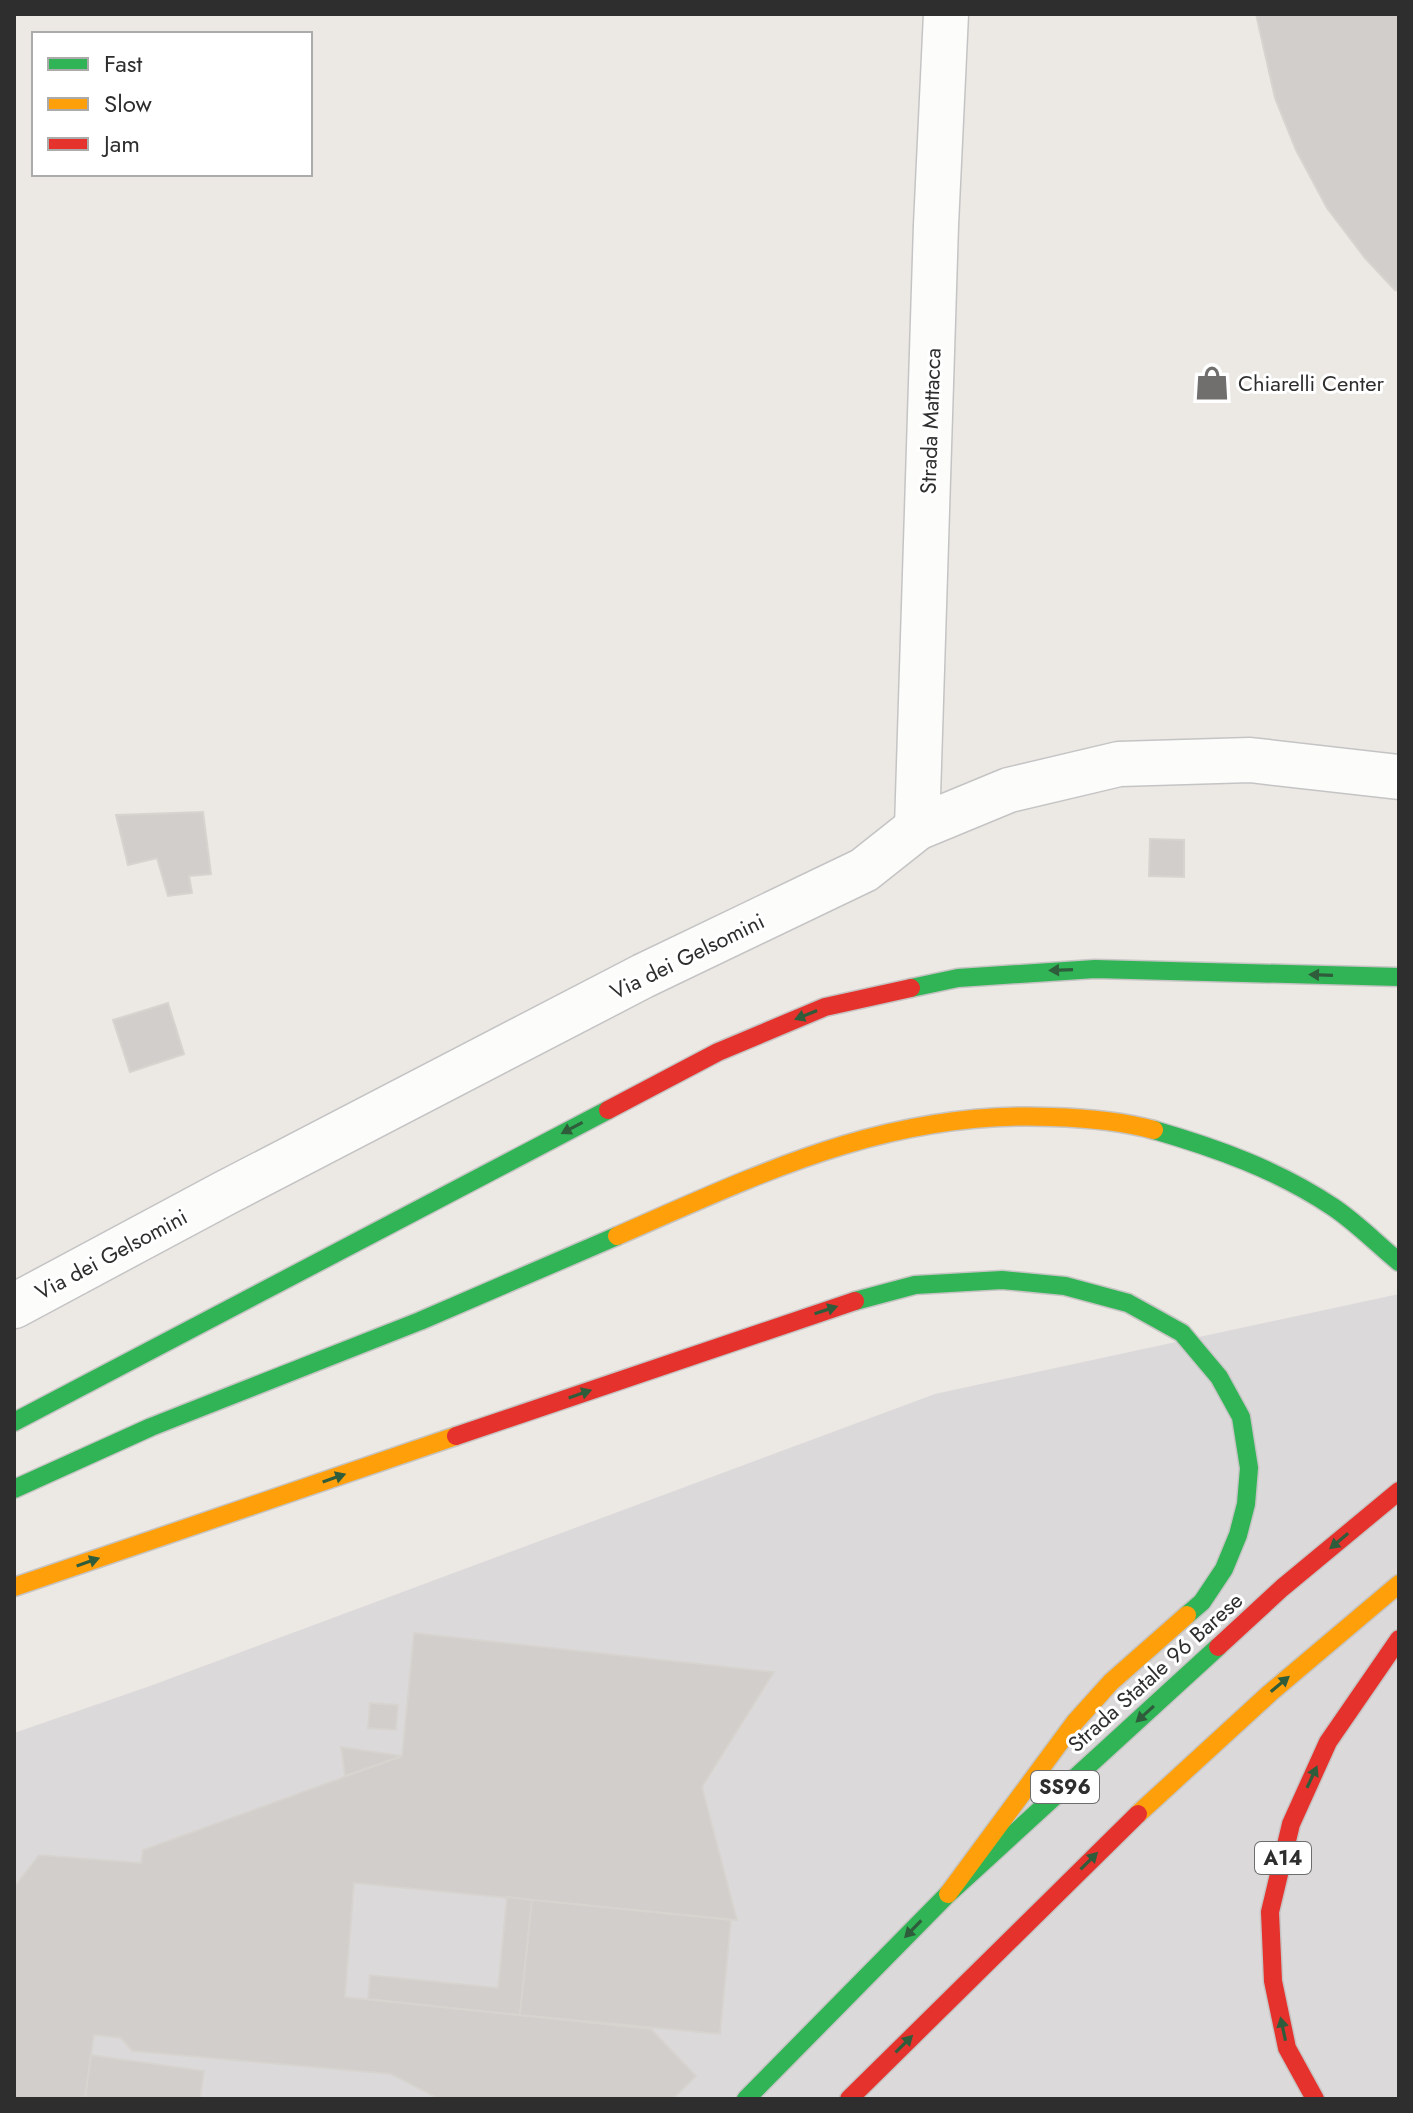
<svg xmlns="http://www.w3.org/2000/svg" width="1413" height="2113" viewBox="0 0 1413 2113" font-family="Jost,sans-serif">
<style>
.industrial{fill:#dcd9db}
.building{fill:#d1cecb;stroke:#d7d4d0;stroke-width:2}
.lines{fill:none;stroke-linecap:round;stroke-linejoin:round}
.street-casing{stroke:#c5c4c5;stroke-width:47}
.fast-casing{stroke:#c6c5c4;stroke-width:21}
.slow-casing{stroke:#c6c5c4;stroke-width:21}
.jam-casing{stroke:#c6c5c4;stroke-width:21}
.street{stroke:#fcfcfb;stroke-width:44}
.fast{stroke:#30b455;stroke-width:18}
.slow{stroke:#ff9f0a;stroke-width:18}
.jam{stroke:#e5322d;stroke-width:18}
.oneway{fill:#2f5d3c}
.labels{text-anchor:middle;dominant-baseline:central;stroke-width:6;stroke-linejoin:round;paint-order:stroke}
.shield{fill:#fff;stroke:#6d6d6d;stroke-width:2}
.shield-label{font-size:20px;font-weight:bold;fill:#2e2e2e}
.poi-label{font-size:22px;fill:#2e2e2e;stroke:#fff;text-anchor:start}
.street-label{font-size:22px;fill:#2e2e2e;stroke:#fff}
</style>
<rect width="100%" height="100%" fill="#ece8e4"/>
<polygon class="industrial" points="1399,1294 1399,2099 14,2099 14,1733 150,1686 935,1394"/>
<g class="building">
<polygon points="1256,14 1399,14 1399,291 1395,290 1365,258 1327,208 1296,150 1275,98"/>
<polygon points="203,812 211,874 189,876 192,893 168,896 157,858 128,865 116,815"/>
<polygon points="1150,839 1184,840 1184,877 1149,876"/>
<polygon points="168,1003 184,1054 130,1072 113,1020"/>
<polygon points="414,1633 774,1672 702,1787 737,1920 354,1883 345,1997 651,2029 696,2076 673,2099 439,2099 391,2074 132,2051 121,2038 94,2035 85,2099 14,2099 14,1887 39,1855 141,1863 143,1850 402,1756"/>
<polygon points="370,1703 398,1705 396,1730 368,1728"/>
<polygon points="341,1747 402,1756 345,1776"/>
<polygon points="507,1897 532,1900 520,2015 368,1999 370,1975 498,1988"/>
<polygon points="532,1900 731,1920 720,2034 520,2015"/>
<polygon points="91,2055 204,2071 200,2099 85,2099"/>
</g>
<g class="lines">
<g class="street-casing">
<g id="street">
<polyline points="917,828 936,225 946,14"/>
<polyline points="14,1306 225,1193 643,976 864,870 917,828 1009,790 1119,764 1250,760 1399,777"/>
</g>
</g>
<g class="fast-casing">
<g id="fast">
<polyline points="911,988 958,978 1095,969 1399,977"/>
<path d="M 1154,1130 C 1216,1148 1278,1170 1333,1207 C 1357,1223 1377,1244 1399,1262"/>
<polyline points="855,1301 915,1285 1002,1280 1065,1286 1128,1303 1182,1333 1219,1377 1241,1417 1249,1468 1246,1504 1238,1535 1224,1569 1202,1602 1187,1615"/>
<polyline points="14,1422 608,1110"/>
<polyline points="14,1489 151,1427 420,1321 617,1236"/>
<polyline points="746,2099 948,1894 1218,1647"/>
</g>
</g>
<g class="slow-casing">
<g id="slow">
<path d="M 617,1236 C 761,1173 889,1110 1051,1117 C 1085,1118 1121,1121 1154,1130"/>
<polyline points="14,1587 456,1436"/>
<polyline points="1138,1814 1270,1693 1399,1584"/>
<polyline points="948,1894 1075,1722 1111,1682 1187,1615"/>
</g>
</g>
<g class="jam-casing">
<g id="jam">
<polyline points="608,1110 718,1052 825,1007 911,988"/>
<polyline points="456,1436 855,1301"/>
<polyline points="1218,1647 1282,1588 1399,1491"/>
<polyline points="849,2099 1138,1814"/>
<polyline points="1315,2099 1287,2048 1273,1981 1270,1912 1291,1824 1328,1742 1399,1639"/>
</g>
</g>
<use href="#street" class="street"/>
<use href="#fast" class="fast"/>
<use href="#slow" class="slow"/>
<use href="#jam" class="jam"/>
</g>
<defs><path id="oneway-solid" d="M-6-.8H1V-3.2L6.5 0L1 3.2V.8H-6Z" transform="scale(2)"/></defs>
<g class="oneway">
<use href="#oneway-solid" transform="translate(1061 970) rotate(178)"/>
<use href="#oneway-solid" transform="translate(1321 975) rotate(-178)"/>
<use href="#oneway-solid" transform="translate(806 1015) rotate(158)"/>
<use href="#oneway-solid" transform="translate(572 1128) rotate(152)"/>
<use href="#oneway-solid" transform="translate(826 1310) rotate(-18)"/>
<use href="#oneway-solid" transform="translate(580 1394) rotate(-19)"/>
<use href="#oneway-solid" transform="translate(334 1478) rotate(-19)"/>
<use href="#oneway-solid" transform="translate(1339 1541) rotate(140)"/>
<use href="#oneway-solid" transform="translate(88 1562) rotate(-19)"/>
<use href="#oneway-solid" transform="translate(1280 1684) rotate(-40)"/>
<use href="#oneway-solid" transform="translate(1145 1714) rotate(138)"/>
<use href="#oneway-solid" transform="translate(1312 1777) rotate(-65)"/>
<use href="#oneway-solid" transform="translate(1089 1861) rotate(-45)"/>
<use href="#oneway-solid" transform="translate(913 1929) rotate(134)"/>
<use href="#oneway-solid" transform="translate(1283 2029) rotate(-102)"/>
<use href="#oneway-solid" transform="translate(904 2044) rotate(-45)"/>
</g>
<defs>
<g id="shop-bare" transform="scale(2.76)"><path d="M-5-2.5h2.3a2.7 3.5 0 0 1 5.4 0H5L5.5 6h-11ZM-1.5-2.5h3a1.5 2.3 0 0 0-3 0Z" fill="#706f6e" stroke="#fff" stroke-width="2.5" paint-order="stroke"/></g>
</defs>
<g fill-rule="evenodd">
<use href="#shop-bare" x="1212" y="383"/>
</g>
<g class="labels">
<g class="shield">
<rect x="1031" y="1771" width="68" height="32" rx="6"/>
<rect x="1255" y="1842" width="56" height="32" rx="6"/>
</g>
<g class="shield-label">
<text x="1065" y="1787">SS96</text>
<text x="1283" y="1858">A14</text>
</g>
<g class="poi-label">
<text x="1238" y="383">Chiarelli Center</text>
</g>
<g class="street-label">
<text transform="translate(930 421) rotate(-88)">Strada Mattacca</text>
<text transform="translate(687 956) rotate(-26)">Via dei Gelsomini</text>
<text transform="translate(111 1254) rotate(-28)">Via dei Gelsomini</text>
<text transform="translate(1155 1672) rotate(-42)">Strada Statale 96 Barese</text>
</g>
</g>
<rect width="1413" height="2113" fill="none" stroke="#2e2e2e" stroke-width="32"/>
<rect x="32" y="32" width="280" height="144" fill="#ffffff" stroke="#ababab" stroke-width="2"/>
<rect x="48" y="58" width="40" height="12" fill="#30b455" stroke="#ababab" stroke-width="2"/>
<text x="104" y="72" font-size="24" fill="#2e2e2e">Fast</text>
<rect x="48" y="98" width="40" height="12" fill="#ff9f0a" stroke="#ababab" stroke-width="2"/>
<text x="104" y="112" font-size="24" fill="#2e2e2e">Slow</text>
<rect x="48" y="138" width="40" height="12" fill="#e5322d" stroke="#ababab" stroke-width="2"/>
<text x="104" y="152" font-size="24" fill="#2e2e2e">Jam</text>
</svg>
